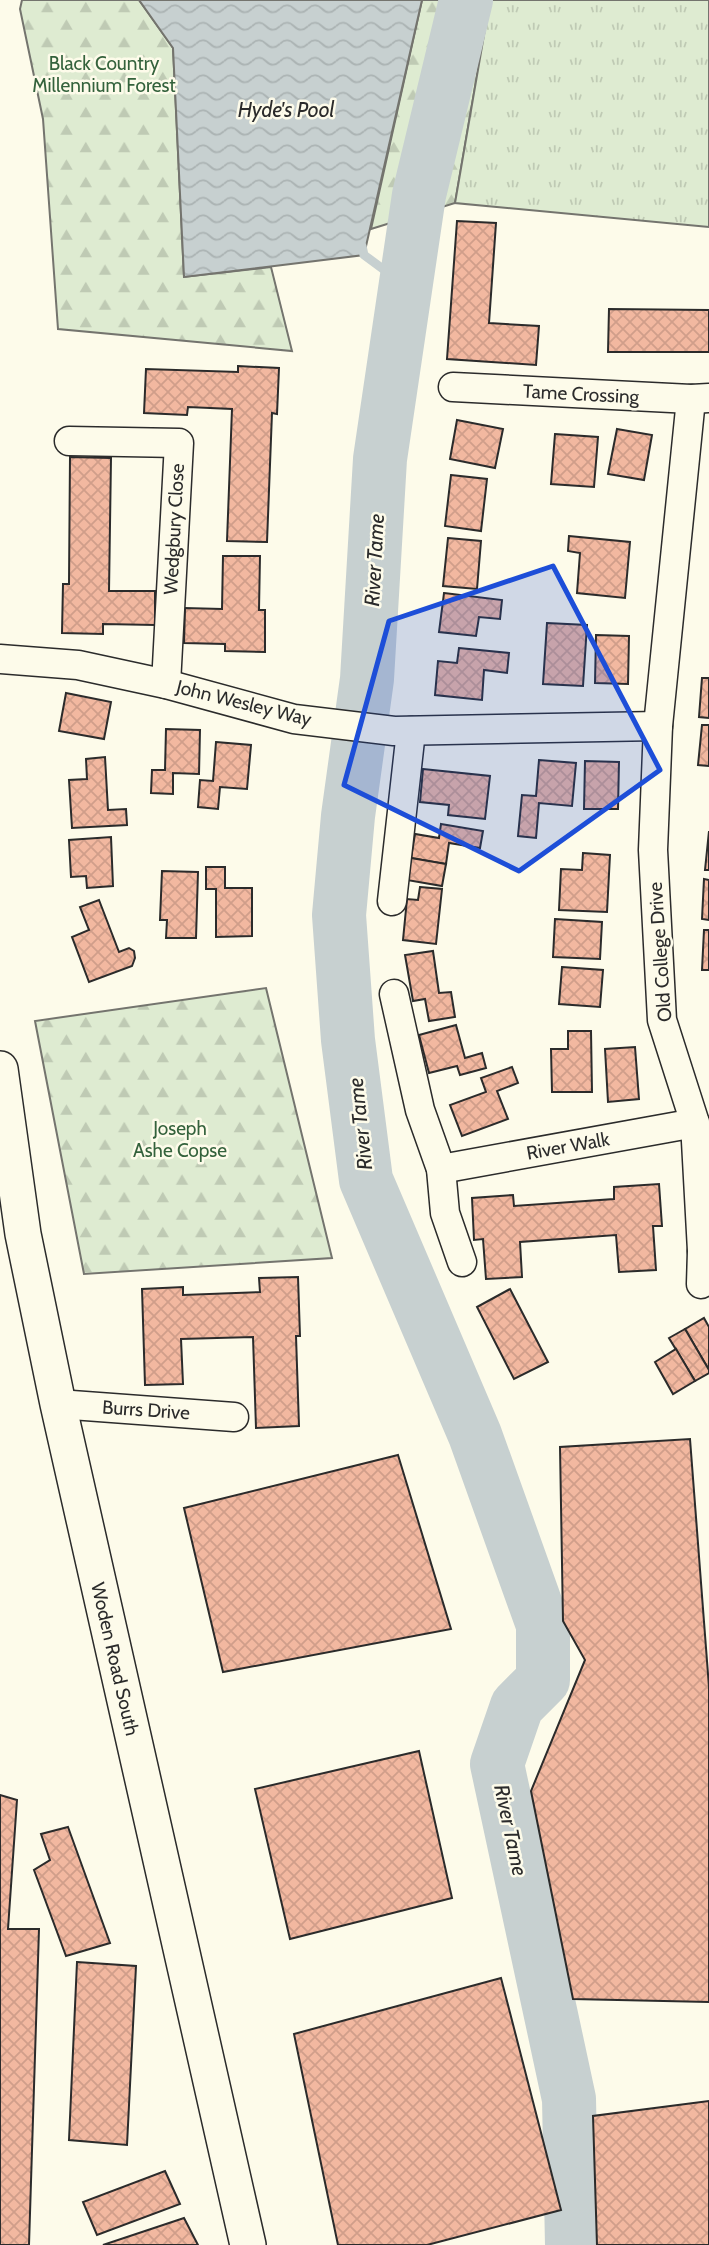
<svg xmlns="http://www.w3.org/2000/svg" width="709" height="2245" viewBox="0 0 709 2245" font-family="Cabin,sans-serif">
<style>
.forest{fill:url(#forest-firs);stroke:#74746e;stroke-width:2}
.park{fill:url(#park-tufts);stroke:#74746e;stroke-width:2}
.water{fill:url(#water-waves);stroke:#74746e;stroke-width:2}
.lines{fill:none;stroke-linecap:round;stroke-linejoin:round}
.stream{stroke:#c7d0d0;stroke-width:9}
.river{stroke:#c7d0d0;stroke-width:54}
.building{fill:url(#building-cross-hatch);stroke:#2b2b2b;stroke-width:2}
.minor-casing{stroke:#2b2b2b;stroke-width:31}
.tertiary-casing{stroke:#2b2b2b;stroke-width:38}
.minor{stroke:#fdfbea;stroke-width:28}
.tertiary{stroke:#fdfbea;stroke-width:35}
.marked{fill:#1d4ed8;fill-opacity:0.2;stroke:#1d4ed8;stroke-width:5;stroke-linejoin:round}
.labels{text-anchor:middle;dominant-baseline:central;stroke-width:5;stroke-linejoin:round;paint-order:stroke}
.park-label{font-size:19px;fill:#34623c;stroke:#fdfbea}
.street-label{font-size:19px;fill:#2b2b2b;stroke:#fdfbea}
.water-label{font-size:21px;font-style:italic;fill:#2b2b2b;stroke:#fdfbea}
</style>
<defs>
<pattern id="forest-firs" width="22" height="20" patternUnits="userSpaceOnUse" patternTransform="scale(1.75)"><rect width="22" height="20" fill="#deebd1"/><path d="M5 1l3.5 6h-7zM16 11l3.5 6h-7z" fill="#bfcab4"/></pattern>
<pattern id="park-tufts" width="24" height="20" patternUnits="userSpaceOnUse" patternTransform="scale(1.75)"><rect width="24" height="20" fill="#deebd1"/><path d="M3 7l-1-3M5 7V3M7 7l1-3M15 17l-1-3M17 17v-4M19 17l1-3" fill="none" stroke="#bfcab4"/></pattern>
<pattern id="water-waves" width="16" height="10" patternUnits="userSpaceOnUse" patternTransform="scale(1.75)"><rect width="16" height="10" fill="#c7d0d0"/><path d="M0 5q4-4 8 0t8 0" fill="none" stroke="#abb3b3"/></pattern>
<pattern id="building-cross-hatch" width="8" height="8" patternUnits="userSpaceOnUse" patternTransform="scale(1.75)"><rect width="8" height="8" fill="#f2b8a0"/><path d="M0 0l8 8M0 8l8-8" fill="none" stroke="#d09e8a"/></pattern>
</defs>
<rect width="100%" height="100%" fill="#fdfbea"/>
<g class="forest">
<polygon points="22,0 139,0 173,48 184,277 271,267 292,351 58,329 43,119 20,9"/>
<polygon points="422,0 490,0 455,203 371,229"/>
<polygon points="266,988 332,1258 84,1274 35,1021"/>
</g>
<polygon class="park" points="490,0 709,0 709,227 455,203"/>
<polygon class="water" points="139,0 422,0 364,255 184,277 173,48"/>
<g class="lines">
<polyline class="stream" points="362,246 364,255 406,286"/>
<polyline class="river" points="466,0 419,195 380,459 367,679 348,816 339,915 348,1040 366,1180 475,1435 543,1625 543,1680 517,1706 497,1764 569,2099 572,2245"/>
</g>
<g class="building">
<polygon points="457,221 496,223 489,323 539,326 536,365 447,359"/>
<polygon points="609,309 709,310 709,352 608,352"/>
<polygon points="238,366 279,368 277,414 272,413 267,542 227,541 232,409 188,407 187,415 144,413 146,369 238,372"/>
<polygon points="457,420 503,429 495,468 450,459"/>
<polygon points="617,429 652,435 644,480 608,474"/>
<polygon points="555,434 598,437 594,487 551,484"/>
<polygon points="70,457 111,458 109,591 155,591 155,625 103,624 103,634 62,633 63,584 69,584"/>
<polygon points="451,475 487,479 481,531 445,526"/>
<polygon points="569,536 630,542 625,598 577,593 580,553 568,551"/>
<polygon points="448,538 481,541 477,589 443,586"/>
<polygon points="223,556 260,556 259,610 265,610 265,652 225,651 225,644 184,643 185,608 222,609"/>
<polygon points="444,593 502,600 500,619 479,617 476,636 439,632"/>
<polygon points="547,623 587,625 583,686 543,684"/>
<polygon points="596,635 629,636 628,684 595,683"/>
<polygon points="459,648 509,653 507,673 484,670 482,700 435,695 438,661 457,663"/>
<polygon points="702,678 709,678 709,718 699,717"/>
<polygon points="66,693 111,702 104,739 59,731"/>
<polygon points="702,725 709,725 709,766 698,765"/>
<polygon points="166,729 200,730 199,774 173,773 173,794 151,793 152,770 165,770"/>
<polygon points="216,742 251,745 247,789 220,787 218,809 198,807 200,780 213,781"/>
<polygon points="105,757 108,810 126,809 127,825 72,828 69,780 87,779 86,759"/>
<polygon points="539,760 576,763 572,806 539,803 536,838 518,836 522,795 536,796"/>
<polygon points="585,761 619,762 618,809 584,809"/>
<polygon points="423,769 490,776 485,819 448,815 449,805 420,802"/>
<polygon points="441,824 483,831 480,848 449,843 446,864 411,858 415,834 439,838"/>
<polygon points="709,831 709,870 705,870"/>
<polygon points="111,837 113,886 87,888 86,876 71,877 69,840"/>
<polygon points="583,853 610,855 607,912 559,910 561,869 582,870"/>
<polygon points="411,858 446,864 442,886 407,880"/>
<polygon points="206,867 225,867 225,888 252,888 252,936 216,937 216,889 206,889"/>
<polygon points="162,871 198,872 196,938 166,938 167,920 160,920"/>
<polygon points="704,879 709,880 709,920 702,919"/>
<polygon points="420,887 442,889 436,944 403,940 407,899 418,900"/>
<polygon points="99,900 119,952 129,948 134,951 135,958 132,966 89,982 72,937 89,930 80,907"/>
<polygon points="555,919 602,922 600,959 553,957"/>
<polygon points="704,930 709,930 709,970 702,970"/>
<polygon points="433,951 439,993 451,992 455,1017 429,1021 425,999 413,1001 405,955"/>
<polygon points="562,967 603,970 600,1007 559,1004"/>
<polygon points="456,1025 465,1058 482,1053 486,1068 460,1075 457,1066 429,1073 419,1035"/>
<polygon points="568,1031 591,1031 592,1092 552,1092 551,1049 568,1049"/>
<polygon points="635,1047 639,1099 608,1102 605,1049"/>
<polygon points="512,1067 518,1083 497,1091 508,1119 462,1136 450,1105 486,1092 481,1078"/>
<polygon points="659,1184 662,1226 653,1226 656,1270 619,1272 616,1235 520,1242 522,1277 486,1279 483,1239 474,1240 472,1198 513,1195 514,1206 614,1199 614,1187"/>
<polygon points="298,1277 300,1336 296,1336 299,1426 256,1428 253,1337 181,1339 183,1384 145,1385 142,1289 183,1287 183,1295 260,1292 259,1278"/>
<polygon points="510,1289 548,1362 514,1379 477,1307"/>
<polygon points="704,1318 709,1327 709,1370 685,1329"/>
<polygon points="685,1329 709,1370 709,1373 695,1381 669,1338"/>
<polygon points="676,1349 695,1381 673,1394 655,1362"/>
<polygon points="690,1439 709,1687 709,2002 573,1999 531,1791 585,1660 563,1621 560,1447"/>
<polygon points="398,1455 451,1629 223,1672 184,1508"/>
<polygon points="419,1751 452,1898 290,1939 255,1789"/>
<polygon points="0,1795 17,1800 8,1929 39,1929 29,2245 0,2245"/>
<polygon points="68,1827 110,1943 66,1956 34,1870 50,1860 41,1834"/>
<polygon points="77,1962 136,1966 127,2145 69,2140"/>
<polygon points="501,1978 561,2210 427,2245 338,2245 294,2034"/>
<polygon points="709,2101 709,2245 597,2245 593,2116"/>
<polygon points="165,2171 180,2204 97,2235 83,2202"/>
<polygon points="184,2218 198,2245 103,2245"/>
</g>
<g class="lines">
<g class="minor-casing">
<g id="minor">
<polyline points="453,387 691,399 709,398"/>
<polyline points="691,399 658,726 653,850 662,1020 695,1123 702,1251 709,1250"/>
<polyline points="69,441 179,443 166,684"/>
<polyline points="0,659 78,665 166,684 294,719 394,731 658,726"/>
<polyline points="392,901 411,731"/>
<polyline points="394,994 420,1110 441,1169 445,1213 462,1262"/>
<polyline points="441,1169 695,1123"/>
<polyline points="701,1284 702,1251"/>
<polyline points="58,1404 234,1417"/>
</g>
</g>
<g class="tertiary-casing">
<polyline id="tertiary" points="0,1069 23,1234 58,1404 248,2245"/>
</g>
<use href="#minor" class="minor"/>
<use href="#tertiary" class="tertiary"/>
</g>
<path class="marked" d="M 553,566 L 660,770 L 519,871 L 344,785 L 389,621 Z"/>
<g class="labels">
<g class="park-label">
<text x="104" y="63">Black Country<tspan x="104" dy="22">Millennium Forest</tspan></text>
<text x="180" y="1128">Joseph<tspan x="180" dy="22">Ashe Copse</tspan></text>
</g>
<g class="street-label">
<text transform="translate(581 394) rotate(3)">Tame Crossing</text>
<text transform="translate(174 529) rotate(-87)">Wedgbury Close</text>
<text transform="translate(244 703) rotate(14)">John Wesley Way</text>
<text transform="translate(660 952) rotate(-94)">Old College Drive</text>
<text transform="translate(568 1146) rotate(-10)">River Walk</text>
<text transform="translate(146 1410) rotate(4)">Burrs Drive</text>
<text transform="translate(115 1659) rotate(77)">Woden Road South</text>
</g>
<g class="water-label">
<text x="286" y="109">Hyde's Pool</text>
<text transform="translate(374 560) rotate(-87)">River Tame</text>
<text transform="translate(360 1124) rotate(-96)">River Tame</text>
<text transform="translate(511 1830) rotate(78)">River Tame</text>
</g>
</g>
</svg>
